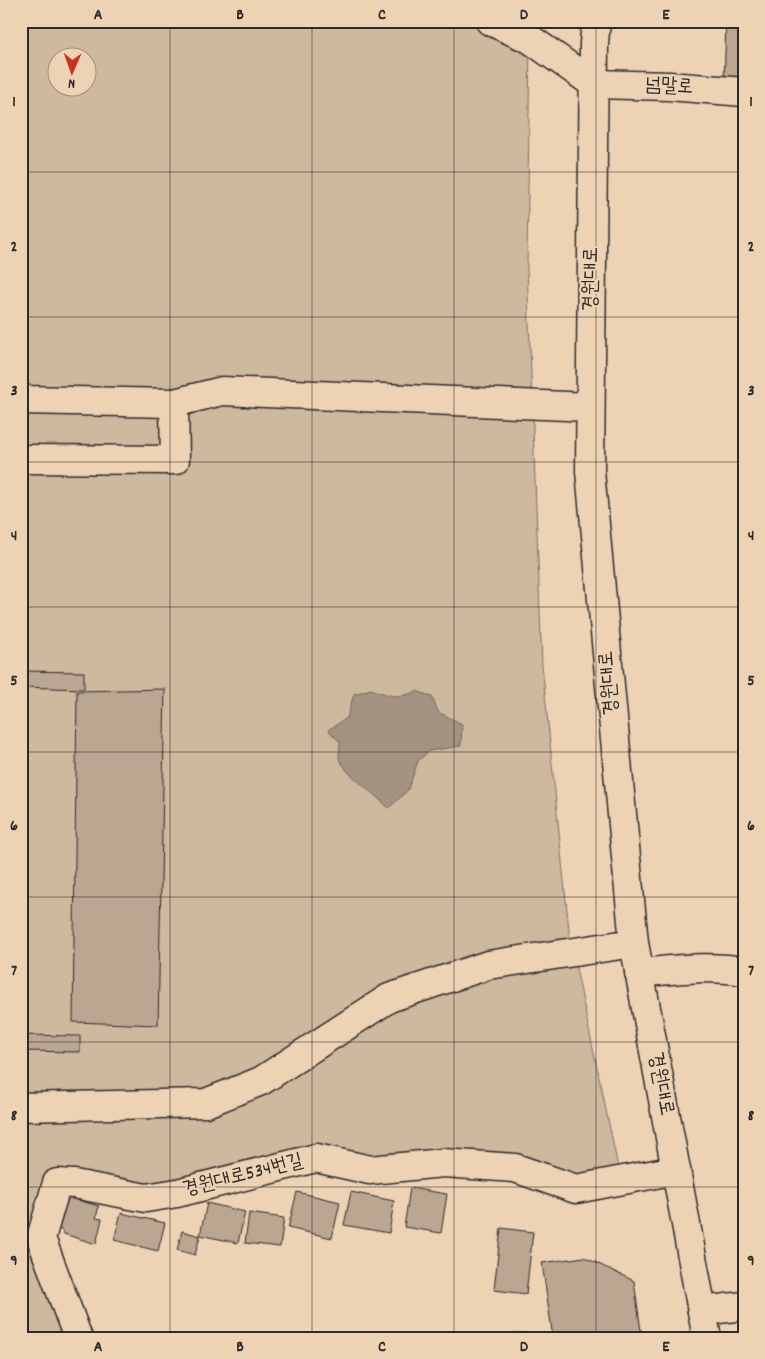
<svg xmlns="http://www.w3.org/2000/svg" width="765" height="1359" viewBox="0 0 765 1359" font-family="Dekko,'Poor Story',sans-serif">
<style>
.green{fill:#ceb89e;stroke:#7c7264;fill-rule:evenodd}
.water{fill:#a39380;stroke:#73695e}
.building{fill:#baa691;stroke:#2b2b2b}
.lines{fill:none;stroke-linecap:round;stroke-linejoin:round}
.minor-casing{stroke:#2b2b2b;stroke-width:31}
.major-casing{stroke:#2b2b2b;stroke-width:31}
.minor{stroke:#edd3b4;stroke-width:28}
.major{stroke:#edd3b4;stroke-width:28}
.grid{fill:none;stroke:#2b2b2b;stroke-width:1;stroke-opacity:0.55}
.labels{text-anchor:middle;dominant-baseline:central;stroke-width:4;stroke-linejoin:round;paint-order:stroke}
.street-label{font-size:20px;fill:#2b2b2b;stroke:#edd3b4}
.neatline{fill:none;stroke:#2b2b2b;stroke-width:2}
.grid-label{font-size:16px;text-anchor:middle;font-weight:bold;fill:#2b2b2b}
</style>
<rect width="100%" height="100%" fill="#edd3b4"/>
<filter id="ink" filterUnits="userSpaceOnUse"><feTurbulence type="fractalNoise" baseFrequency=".02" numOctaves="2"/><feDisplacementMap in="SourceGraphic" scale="10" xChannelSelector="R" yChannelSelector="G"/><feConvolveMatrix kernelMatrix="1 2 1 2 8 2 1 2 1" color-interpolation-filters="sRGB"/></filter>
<g filter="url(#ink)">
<path class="green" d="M 21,21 L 490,21 L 530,39 L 527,268 L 542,665 L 570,940 L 621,1181 L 316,1158 L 146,1198 L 57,1183 L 41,1238 L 78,1338 L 21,1338 ZM 58,58 L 88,58 L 88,88 L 58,88 Z"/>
<path class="water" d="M 371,689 C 390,696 398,699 417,691 L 432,697 L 438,712 L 462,724 L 461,746 L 429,751 L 418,761 L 408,790 L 389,808 L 348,772 L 339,759 L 340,742 L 328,730 L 347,718 L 354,694 Z"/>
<g class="building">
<polygon points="726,21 744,21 744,85 724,85"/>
<polygon points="21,671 84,672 84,689 21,687"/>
<polygon points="165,689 158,1025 73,1022 77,691"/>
<polygon points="21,1035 80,1036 80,1052 21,1051"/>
<polygon points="410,1188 447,1194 441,1233 404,1227"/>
<polygon points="297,1192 340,1202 332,1238 288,1228"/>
<polygon points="351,1192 394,1201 389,1233 344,1225"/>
<polygon points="67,1197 99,1206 96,1218 102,1219 96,1244 64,1234 58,1226"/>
<polygon points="207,1203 245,1212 238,1243 200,1235"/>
<polygon points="121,1213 165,1223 158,1251 114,1240"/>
<polygon points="249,1213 284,1218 280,1247 245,1243"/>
<polygon points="501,1228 533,1232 526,1294 494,1290"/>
<polygon points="182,1231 200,1236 195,1255 177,1250"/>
<polygon points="584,1257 634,1281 642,1338 553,1338 542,1263"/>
<polygon points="513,1333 545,1334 545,1338 513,1338"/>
</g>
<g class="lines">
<g class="minor-casing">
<g id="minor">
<polyline points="490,21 530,39 594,84 669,86 744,92"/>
<polyline points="21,400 174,403 222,391 590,407"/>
<polyline points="21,459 175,460 174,403"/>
<path d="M 639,973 C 673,970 710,965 744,971"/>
<polyline points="21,1107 206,1103 261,1081 389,998 488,965 634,943"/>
<polyline points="702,1311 744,1306"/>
<polyline points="78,1338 41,1238 57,1183 74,1184 146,1198 177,1193 316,1158 370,1170 443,1163 515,1168 576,1189 676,1170"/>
</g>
</g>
<g class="major-casing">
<polyline id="major" points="596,21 594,43 590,471 634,943 707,1338"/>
</g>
<use href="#minor" class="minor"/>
<use href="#major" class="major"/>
</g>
</g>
<path class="grid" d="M 170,21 L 170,1338M 312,21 L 312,1338M 454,21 L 454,1338M 596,21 L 596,1338M 21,172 L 744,172M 21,317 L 744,317M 21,462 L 744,462M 21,607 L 744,607M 21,752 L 744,752M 21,897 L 744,897M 21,1042 L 744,1042M 21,1187 L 744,1187"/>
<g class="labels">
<g class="street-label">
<text transform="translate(669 87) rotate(3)">넘말로</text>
<text transform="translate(592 279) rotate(-89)">경원대로</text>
<text transform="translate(610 683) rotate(-95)">경원대로</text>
<text transform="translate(660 1084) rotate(79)">경원대로</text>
<text transform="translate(243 1176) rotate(-14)">경원대로534번길</text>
</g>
</g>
<rect width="765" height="1359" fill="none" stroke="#edd3b4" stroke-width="55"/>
<g transform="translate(72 72) rotate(182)"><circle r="24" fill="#edd3b4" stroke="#9f907d"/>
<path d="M0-4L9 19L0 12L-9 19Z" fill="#c8321e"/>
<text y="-8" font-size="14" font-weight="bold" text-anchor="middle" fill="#2b2b2b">N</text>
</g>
<rect x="28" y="28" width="710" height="1304" class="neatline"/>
<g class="grid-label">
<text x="98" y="19">A</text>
<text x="240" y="19">B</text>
<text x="382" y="19">C</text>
<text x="524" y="19">D</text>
<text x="666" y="19">E</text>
<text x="14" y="106">1</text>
<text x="751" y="106">1</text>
<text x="14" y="251">2</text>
<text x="751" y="251">2</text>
<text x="14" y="395">3</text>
<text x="751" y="395">3</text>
<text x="14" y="540">4</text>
<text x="751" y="540">4</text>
<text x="14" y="685">5</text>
<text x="751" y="685">5</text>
<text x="14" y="830">6</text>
<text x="751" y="830">6</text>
<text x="14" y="975">7</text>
<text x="751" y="975">7</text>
<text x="14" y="1120">8</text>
<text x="751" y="1120">8</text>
<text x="14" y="1265">9</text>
<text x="751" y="1265">9</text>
<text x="98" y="1351">A</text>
<text x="240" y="1351">B</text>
<text x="382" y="1351">C</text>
<text x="524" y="1351">D</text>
<text x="666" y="1351">E</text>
</g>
</svg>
